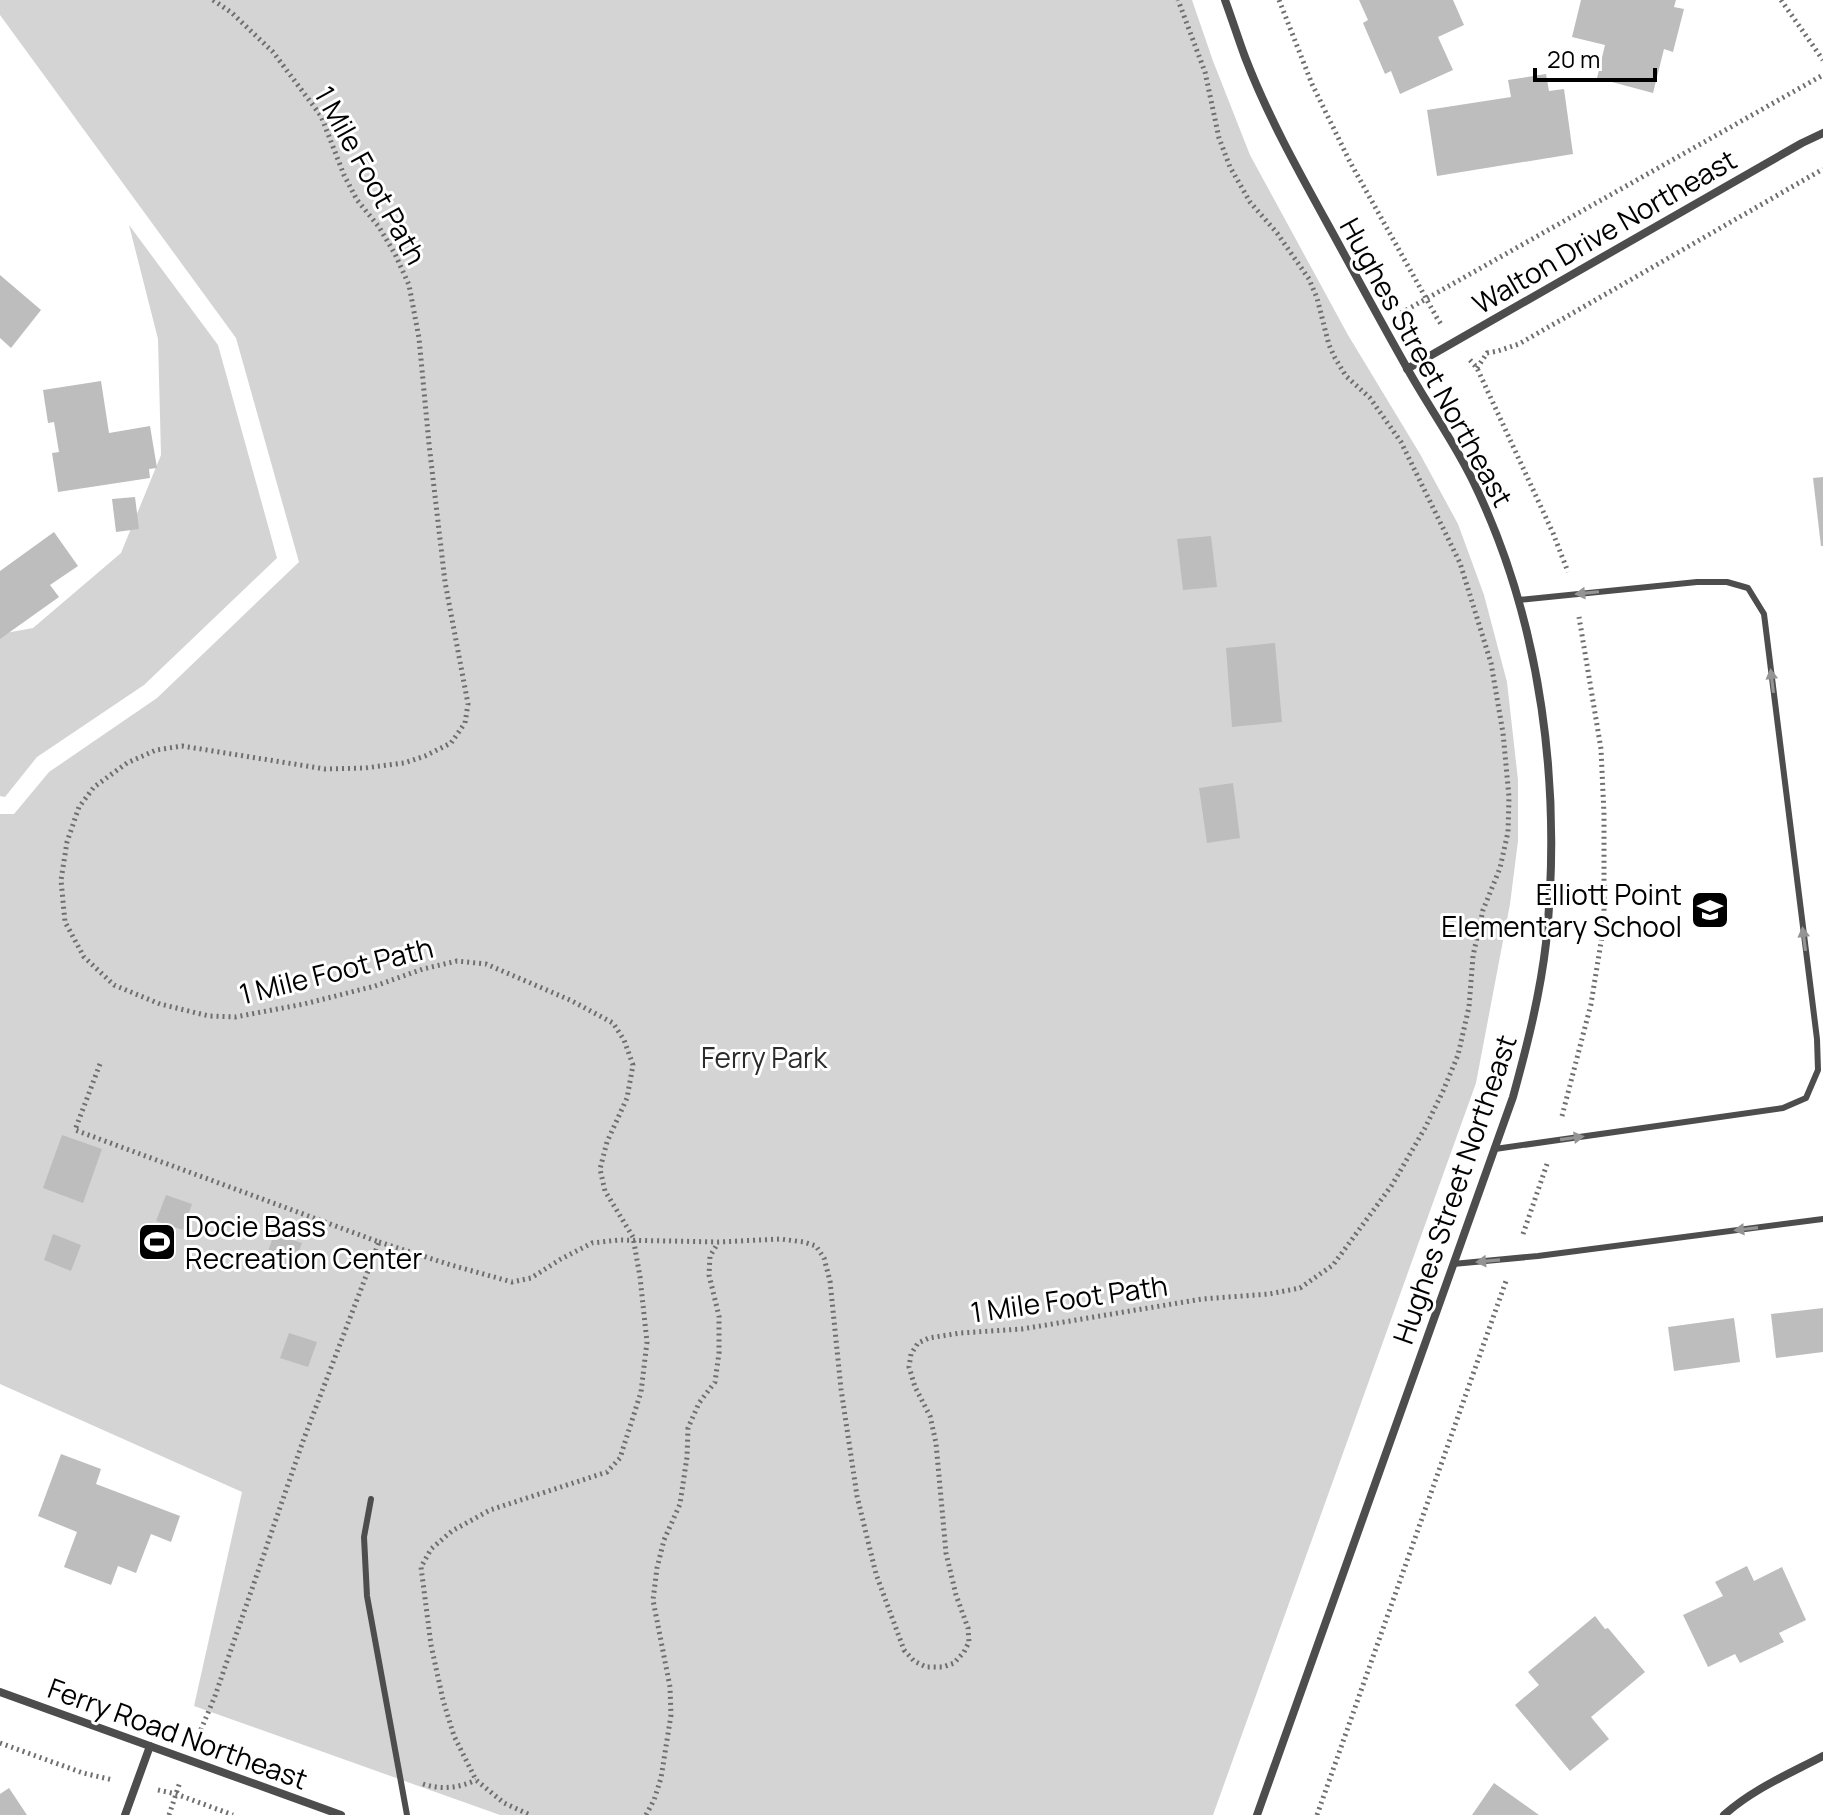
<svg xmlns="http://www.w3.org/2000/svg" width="1823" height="1815" viewBox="0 0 1823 1815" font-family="Manrope,sans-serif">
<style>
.green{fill:#d4d4d4}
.building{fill:#bdbdbd}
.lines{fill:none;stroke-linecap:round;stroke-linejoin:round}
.path{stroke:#6f6f6f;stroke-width:5;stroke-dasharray:2 4;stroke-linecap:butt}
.lane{stroke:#4d4d4d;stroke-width:6}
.street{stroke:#4d4d4d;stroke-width:8}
.oneway{fill:#949494}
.labels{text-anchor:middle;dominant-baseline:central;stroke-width:6;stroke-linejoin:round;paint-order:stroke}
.street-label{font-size:28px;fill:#000;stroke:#fff}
.poi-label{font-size:28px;fill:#000;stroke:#fff;text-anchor:end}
.park-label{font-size:28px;fill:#2b2b2b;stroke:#fff}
</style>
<rect width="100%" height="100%" fill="#fff"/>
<g class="green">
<polygon points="0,0 1192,0 1213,61 1250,155 1348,335 1420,454 1458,524 1484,595 1507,682 1518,780 1518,841 1510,904 1476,1083 1213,1815 500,1815 194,1706 242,1492 0,1384 0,814 14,814 49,772 157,698 299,562 236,338 0,15"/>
<polygon points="129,225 218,345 277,558 144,685 37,757 5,797 0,796 0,634 33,628 121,553 161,455 158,339"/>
</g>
<g class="building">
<polygon points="1359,0 1453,0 1464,25 1438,37 1453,70 1400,94 1391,71 1385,74 1363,23 1368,20"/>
<polygon points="1581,0 1676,0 1674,7 1684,9 1673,52 1664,49 1653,93 1597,78 1605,45 1572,37"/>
<polygon points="1546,74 1549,91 1564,89 1573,154 1437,176 1427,110 1511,97 1508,80"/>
<polygon points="0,275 41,310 11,348 0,338"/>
<polygon points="101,381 109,433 150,426 157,468 149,469 150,478 58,492 52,453 59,452 54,422 48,423 43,390"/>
<polygon points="1823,477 1823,546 1821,546 1813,478"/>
<polygon points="135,497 139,529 116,532 112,499"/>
<polygon points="54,532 78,566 50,585 59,597 0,639 0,571"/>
<polygon points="1211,536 1217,587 1183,590 1177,539"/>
<polygon points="1275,643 1282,722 1232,727 1226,648"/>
<polygon points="1233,783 1240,838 1207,843 1199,788"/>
<polygon points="62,1135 102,1149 83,1203 43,1188"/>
<polygon points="166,1195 192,1204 183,1230 156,1221"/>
<polygon points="53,1234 81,1245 71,1271 44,1260"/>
<polygon points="274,1234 302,1243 292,1269 265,1260"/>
<polygon points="1823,1308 1823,1352 1776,1358 1771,1314"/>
<polygon points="1734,1318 1740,1362 1674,1371 1668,1327"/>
<polygon points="289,1333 317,1342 308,1367 280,1358"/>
<polygon points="61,1454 101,1469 96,1484 180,1516 171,1542 151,1534 136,1573 118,1566 111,1585 64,1567 77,1532 38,1516"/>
<polygon points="1747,1566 1754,1581 1782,1567 1806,1620 1779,1633 1784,1642 1740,1663 1735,1654 1708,1667 1683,1615 1723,1596 1715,1582"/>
<polygon points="1595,1616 1605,1629 1608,1628 1645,1672 1591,1717 1609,1739 1570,1771 1515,1705 1539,1685 1528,1672"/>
<polygon points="1494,1783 1539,1815 1472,1815"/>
<polygon points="9,1788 27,1815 0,1815 0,1794"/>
</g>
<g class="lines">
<g class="path">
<polyline points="213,0 232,13 273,52 321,116 344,175 357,200 379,227 395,254 409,285 419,338 429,444 445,582 468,704 465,723 451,743 425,756 404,763 365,768 325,769 182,746 156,750 127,763 94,787 79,807 67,842 61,880 65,922 84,957 114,985 160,1004 209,1016 235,1017 304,1004 375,986 423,969 457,961 486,964 570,1000 613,1023 624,1040 633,1065 627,1098 607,1142 600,1169 605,1191 633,1237 640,1277 647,1342 641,1392 620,1458 607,1472 490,1510 452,1531 431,1549 421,1567 431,1645 443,1700 454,1736 476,1780 504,1803 530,1815"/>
<polyline points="1279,0 1312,84 1350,162 1437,318 1441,324"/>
<polyline points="1781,0 1823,60"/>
<polyline points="1401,313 1823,75"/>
<polyline points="1470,360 1477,368 1553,533 1568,572"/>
<polyline points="1477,368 1487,353 1498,351 1519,344 1823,169"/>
<polyline points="100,1064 75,1130 379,1242 303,1441 215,1696 197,1739"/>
<polyline points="1562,1116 1591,1004 1604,924 1604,814 1601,749 1579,617"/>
<polyline points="1523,1234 1547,1164"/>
<polyline points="379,1242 451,1265 512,1282 531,1278 561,1259 592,1243 619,1240 719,1242 780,1239 804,1242 816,1246 824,1258 830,1281 841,1389 857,1496 876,1574 904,1650 914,1661 926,1667 943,1667 954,1663 964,1652 969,1642 968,1628 956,1595 946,1553 936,1443 930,1416 915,1387 909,1367 911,1354 918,1343 929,1338 960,1333 1022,1329 1202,1299 1269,1294 1300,1288 1333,1265 1392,1185 1425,1128 1443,1091 1458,1055 1469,1007 1473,956 1483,910 1500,868 1508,832 1509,797 1503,733 1491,663 1460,563 1401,442 1370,398 1346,376 1335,358 1329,345 1317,298 1309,279 1277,233 1250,202 1230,167 1219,138 1205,72 1178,0"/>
<polyline points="0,1743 83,1773 113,1780"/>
<path d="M 423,1784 C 441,1790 459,1788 476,1780"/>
<polyline points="158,1790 176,1794 233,1815"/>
<polyline points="169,1815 180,1782"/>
<polyline points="646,1815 654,1800 661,1778 671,1715 670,1687 653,1600 657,1568 664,1540 680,1504 687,1457 688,1428 699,1403 715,1382 719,1353 719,1316 709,1275 710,1256 718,1243"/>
<polyline points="1317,1815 1506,1281"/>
</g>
<g class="lane">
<polyline points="1495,1149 1783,1108 1806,1098 1818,1070 1817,1039 1764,614 1748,588 1727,582 1697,582 1518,600"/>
<polyline points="1453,1264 1538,1256 1823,1219"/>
<polyline points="371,1499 364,1537 367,1596 407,1815"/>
</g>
<g class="street">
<path d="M 1225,0 C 1232,19 1238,38 1245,57 C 1268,117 1300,174 1331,230 C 1356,276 1381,322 1407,368 C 1428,406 1455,443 1474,483 C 1542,624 1562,788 1546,943 C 1540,995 1527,1046 1513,1097 L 1257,1815"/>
<polyline points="1407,369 1802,143 1823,133"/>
<polyline points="0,1692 341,1815"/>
<polyline points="125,1815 150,1746"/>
<path d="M 1724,1815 C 1753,1789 1789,1774 1823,1756"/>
</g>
</g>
<defs><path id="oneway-solid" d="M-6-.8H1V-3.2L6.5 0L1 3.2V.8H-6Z" transform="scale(2)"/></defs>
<g class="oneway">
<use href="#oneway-solid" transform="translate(1587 593) rotate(174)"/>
<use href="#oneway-solid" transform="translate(1772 681) rotate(-97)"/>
<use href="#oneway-solid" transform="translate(1804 939) rotate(-97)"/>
<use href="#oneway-solid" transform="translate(1572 1138) rotate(-8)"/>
<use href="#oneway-solid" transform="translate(1746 1229) rotate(173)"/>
<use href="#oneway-solid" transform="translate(1488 1261) rotate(175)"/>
</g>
<defs>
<g id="school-square" transform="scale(2)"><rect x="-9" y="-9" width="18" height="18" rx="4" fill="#000" stroke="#fff"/><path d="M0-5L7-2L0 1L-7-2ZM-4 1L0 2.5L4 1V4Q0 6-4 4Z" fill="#fff"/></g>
<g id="stadium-square" transform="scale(2)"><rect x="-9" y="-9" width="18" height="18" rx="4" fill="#000" stroke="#fff"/><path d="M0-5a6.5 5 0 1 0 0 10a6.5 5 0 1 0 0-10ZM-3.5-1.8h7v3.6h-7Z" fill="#fff"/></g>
</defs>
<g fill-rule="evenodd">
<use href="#school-square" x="1710" y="910"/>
<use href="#stadium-square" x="157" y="1242"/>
</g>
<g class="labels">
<g class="street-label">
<text transform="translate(371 175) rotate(61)">1 Mile Foot Path</text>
<text transform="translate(1604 231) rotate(-30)">Walton Drive Northeast</text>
<text transform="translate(1427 362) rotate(61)">Hughes Street Northeast</text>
<text transform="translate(336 970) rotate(-14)">1 Mile Foot Path</text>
<text transform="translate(1454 1189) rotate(-71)">Hughes Street Northeast</text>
<text transform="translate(1069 1298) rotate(-8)">1 Mile Foot Path</text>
<text transform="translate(178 1733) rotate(20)">Ferry Road Northeast</text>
</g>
<g class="poi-label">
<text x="1682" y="894">Elliott Point<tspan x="1682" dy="32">Elementary School</tspan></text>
<text x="185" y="1226" text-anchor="start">Docie Bass<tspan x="185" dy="32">Recreation Center</tspan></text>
</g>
<g class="park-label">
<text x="764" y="1057">Ferry Park</text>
</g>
</g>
<path d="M1535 68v12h120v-12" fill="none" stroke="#000000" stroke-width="4"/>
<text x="1547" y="68" font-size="24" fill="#000000" stroke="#ffffff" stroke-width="6" paint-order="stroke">20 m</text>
</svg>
